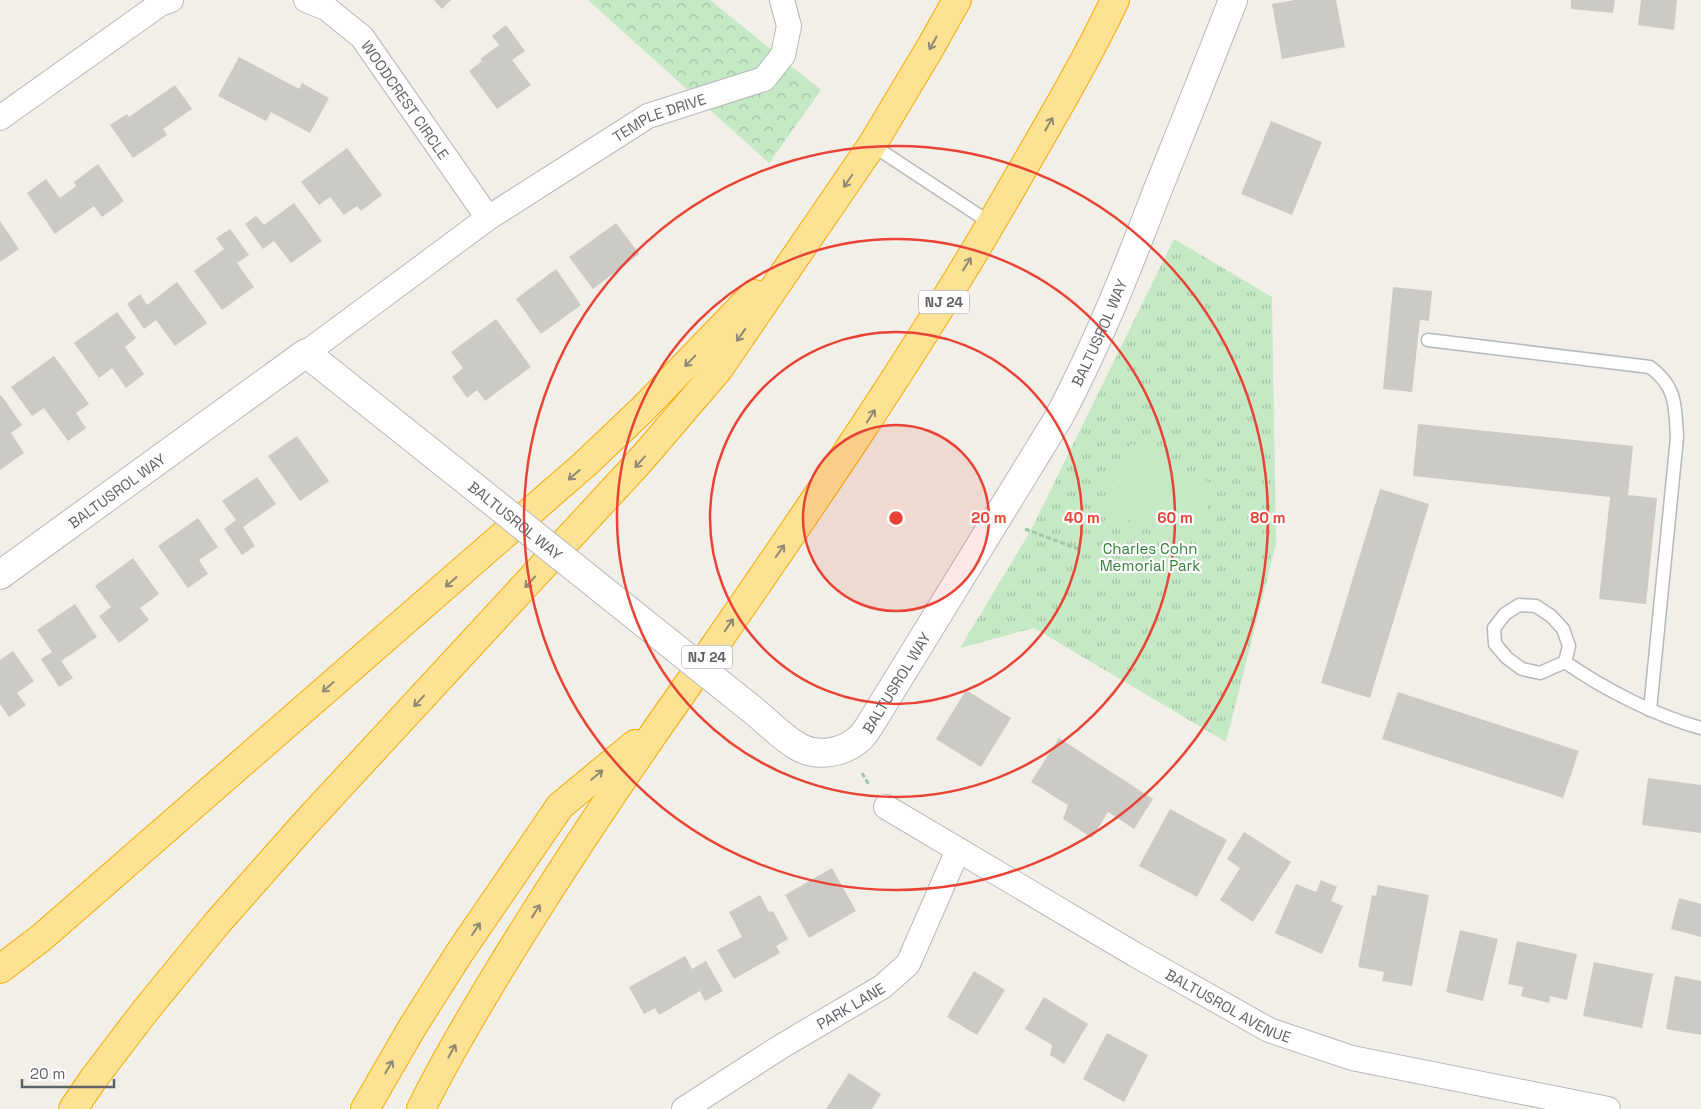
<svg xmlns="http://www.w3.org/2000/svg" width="1701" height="1109" viewBox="0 0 1701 1109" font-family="'Space Grotesk',sans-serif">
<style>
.grass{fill:url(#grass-tufts)}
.forest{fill:url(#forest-crowns)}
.pitch{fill:#c5e8c5}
.building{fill:#cccac5}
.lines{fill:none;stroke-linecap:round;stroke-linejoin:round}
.service-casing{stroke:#b5b8bc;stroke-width:15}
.minor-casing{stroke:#b5b8bc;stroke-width:26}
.tertiary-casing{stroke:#b5b8bc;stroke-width:30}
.motorway-casing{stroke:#f9ab00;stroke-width:30}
.path{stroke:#9cc7a9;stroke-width:3;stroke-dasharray:5 2.5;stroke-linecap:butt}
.service{stroke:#fff;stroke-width:12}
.minor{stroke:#fff;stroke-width:24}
.tertiary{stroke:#fff;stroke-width:28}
.motorway{stroke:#fde293;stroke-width:28}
.tertiary-bridge-casing{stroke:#b5b8bc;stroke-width:30;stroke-linecap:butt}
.tertiary-bridge{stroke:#fff;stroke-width:28}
.oneway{stroke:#8e8975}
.ring{fill:none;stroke:#ea4335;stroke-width:2.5}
.labels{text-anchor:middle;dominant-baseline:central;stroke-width:4.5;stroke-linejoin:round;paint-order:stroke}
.shield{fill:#fff;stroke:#8f9295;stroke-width:1}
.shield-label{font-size:14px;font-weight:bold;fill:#5f6368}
.street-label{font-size:15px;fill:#5f6368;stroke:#fff}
.park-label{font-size:15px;fill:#348238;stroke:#fff}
.centre{fill:#ea4335;stroke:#fff;stroke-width:2.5}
.ring-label{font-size:15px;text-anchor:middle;font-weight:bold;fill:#ea4335;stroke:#fff;stroke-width:4.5;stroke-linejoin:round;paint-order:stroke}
</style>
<defs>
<pattern id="grass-tufts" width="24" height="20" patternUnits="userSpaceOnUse" patternTransform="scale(1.25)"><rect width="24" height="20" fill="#c5e8c5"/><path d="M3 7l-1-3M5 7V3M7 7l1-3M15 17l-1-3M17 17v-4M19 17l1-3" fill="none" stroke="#a3c0a4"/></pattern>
<pattern id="forest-crowns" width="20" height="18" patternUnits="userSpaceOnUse" patternTransform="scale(1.25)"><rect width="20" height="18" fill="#c5e8c5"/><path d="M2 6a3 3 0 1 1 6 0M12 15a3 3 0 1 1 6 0" fill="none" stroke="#a3c0a4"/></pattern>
</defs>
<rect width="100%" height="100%" fill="#f1efe8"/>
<polygon class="grass" points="1174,239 1272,297 1276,544 1226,742 1034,628 960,648 1030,532"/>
<polygon class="forest" points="588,0 710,0 821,90 769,163"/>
<polygon class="pitch" points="1132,443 1218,487 1186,549 1100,505"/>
<g class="building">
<polygon points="434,0 451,0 442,9"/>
<polygon points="1295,0 1336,0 1345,47 1282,59 1272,4"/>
<polygon points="1571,0 1615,0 1613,13 1571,9"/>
<polygon points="1641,0 1677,0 1674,30 1638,25"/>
<polygon points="506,25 525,51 512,60 531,85 497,109 469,71 482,61 480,59 499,45 492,36"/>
<polygon points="239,57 299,89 302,83 329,98 310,133 271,112 266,121 218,96"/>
<polygon points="175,85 192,109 163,129 167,135 133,158 110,125 127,114 129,117"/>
<polygon points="1271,121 1322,142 1292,215 1241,194"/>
<polygon points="347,148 382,195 361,211 357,206 344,215 330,197 319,205 301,182"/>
<polygon points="98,164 124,201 102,217 94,206 55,234 27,193 46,179 60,198 76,186 74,182"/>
<polygon points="294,203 322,241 291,263 274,241 263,249 245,224 256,216 264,225"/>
<polygon points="0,221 19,249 0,262"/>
<polygon points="616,223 639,254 593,289 569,257"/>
<polygon points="230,229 249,255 237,263 254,287 222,310 194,271 224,249 216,238"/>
<polygon points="556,269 581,305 541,334 516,299"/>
<polygon points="177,282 207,323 175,346 156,320 144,329 127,304 140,294 147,305"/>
<polygon points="1393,287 1432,291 1429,321 1420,320 1412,392 1383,389"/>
<polygon points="117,312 136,338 125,347 144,374 126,388 112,368 99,378 74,343"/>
<polygon points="496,319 531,367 485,401 477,390 467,398 452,377 463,368 451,352"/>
<polygon points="54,356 89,404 76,413 86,428 68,441 44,408 32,416 11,387"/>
<polygon points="1,395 22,425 11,433 24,453 0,470 0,396"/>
<polygon points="1418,424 1633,446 1628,495 1657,498 1646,604 1599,599 1610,497 1413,476"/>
<polygon points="297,436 329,481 300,501 268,456"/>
<polygon points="257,477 276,504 243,527 255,546 242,555 224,529 236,520 222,501"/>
<polygon points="1380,489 1429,504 1370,698 1321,683"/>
<polygon points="198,518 218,547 199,560 208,574 188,588 158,546"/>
<polygon points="133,558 159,594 140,608 149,620 119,643 99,616 111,607 95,586"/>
<polygon points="75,604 97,637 61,661 73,678 59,687 41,659 52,652 37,630"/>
<polygon points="13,651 34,681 17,693 26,705 9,717 0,704 0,660"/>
<polygon points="966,690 1011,718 981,767 936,739"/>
<polygon points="1398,692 1579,751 1563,798 1382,739"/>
<polygon points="1059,738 1153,799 1134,829 1108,812 1092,838 1063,819 1068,805 1031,782"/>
<polygon points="1648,778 1701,785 1701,833 1642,825"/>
<polygon points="1170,809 1227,840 1197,897 1139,866"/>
<polygon points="1244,832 1291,862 1253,922 1220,900 1240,868 1227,859"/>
<polygon points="832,868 856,911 809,938 785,895"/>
<polygon points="1321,880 1337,887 1331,901 1343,906 1322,954 1275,933 1296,884 1316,892"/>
<polygon points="1378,885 1429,895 1412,986 1382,981 1384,972 1358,967 1372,895 1376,896"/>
<polygon points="760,895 769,912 773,911 788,939 776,946 780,953 734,979 717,950 742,937 729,912"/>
<polygon points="1679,898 1701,904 1701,937 1671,929"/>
<polygon points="1460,930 1498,939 1483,1001 1446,992"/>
<polygon points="1517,941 1577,954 1567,1000 1550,996 1549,1003 1521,996 1523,987 1508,984"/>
<polygon points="685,956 692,969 706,961 723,991 705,1001 700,991 659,1015 655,1008 644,1014 629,987"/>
<polygon points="1594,962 1653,974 1642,1028 1583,1016"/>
<polygon points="974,971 1005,990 977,1035 947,1017"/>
<polygon points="1675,976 1701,981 1701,1035 1666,1029"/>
<polygon points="1044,997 1088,1024 1064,1064 1050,1055 1052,1045 1025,1029"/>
<polygon points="1107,1033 1148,1055 1124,1102 1083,1079"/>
<polygon points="849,1073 881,1094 872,1109 826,1109"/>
</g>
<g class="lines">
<g class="service-casing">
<g id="service">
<polyline points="872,145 992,224"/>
<path d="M 1428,340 L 1650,367 C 1677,387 1675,406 1677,437 L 1650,710"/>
<polygon points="1519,605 1536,606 1551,616 1563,629 1569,646 1565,662 1540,673 1522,669 1507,658 1495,644 1494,628 1505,614"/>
<path d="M 1565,662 C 1604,689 1656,716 1701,728"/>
</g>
</g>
<g class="minor-casing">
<g id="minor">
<path id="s1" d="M 306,0 L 326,8 L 362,37 L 488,218"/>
<polyline points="0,118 160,4 171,0"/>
<path id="s2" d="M 306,353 L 488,218 L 648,116 L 764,79 L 783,55 L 789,26 L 782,0"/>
<path id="s3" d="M 886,807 L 1134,954 L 1269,1030 L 1352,1058 L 1608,1109"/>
<path id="s4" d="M 684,1109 L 782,1046 L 882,987 L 908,964 L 958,850"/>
</g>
</g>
<g class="tertiary-casing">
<g id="tertiary">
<path id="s5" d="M 0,575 L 306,353 L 468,482"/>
<path id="s6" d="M 749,707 C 765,719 780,736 797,746 C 817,758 843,753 859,739 C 865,734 869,726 873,720 L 1059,417 C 1097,345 1127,270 1156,194 C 1182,129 1208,65 1233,0"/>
</g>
</g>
<g class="motorway-casing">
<g id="motorway">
<polyline points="0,969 41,938 585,464 643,409 754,294"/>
<polyline points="73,1109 94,1078 145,1011 218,922 302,827 640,461 718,370 872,145 930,48 957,0"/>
<polyline points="365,1109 413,1026 460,952 560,806 635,744"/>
<path d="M 421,1109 C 443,1064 469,1020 495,977 C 555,878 620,781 687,686 C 802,520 917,354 1017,179 C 1051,120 1086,61 1115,0"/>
</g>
</g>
<g class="path">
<polyline points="1025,529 1081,550"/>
<polyline points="862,773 869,785"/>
</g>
<use href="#service" class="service"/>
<use href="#minor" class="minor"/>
<use href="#tertiary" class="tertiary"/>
<use href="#motorway" class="motorway"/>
<g class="tertiary-bridge-casing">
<g id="tertiary-bridge">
<path id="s7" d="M 468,482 L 749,707"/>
</g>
</g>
<use href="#tertiary-bridge" class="tertiary-bridge"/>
</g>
<defs><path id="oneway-shaft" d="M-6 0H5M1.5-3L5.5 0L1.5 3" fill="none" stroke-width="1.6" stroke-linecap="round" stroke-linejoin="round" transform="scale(1.25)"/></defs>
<g class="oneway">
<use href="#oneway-shaft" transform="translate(933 43) rotate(119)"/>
<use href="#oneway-shaft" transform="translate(1049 124) rotate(-60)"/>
<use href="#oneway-shaft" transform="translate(848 181) rotate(124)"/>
<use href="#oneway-shaft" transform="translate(967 264) rotate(-58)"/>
<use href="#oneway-shaft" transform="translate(741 335) rotate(125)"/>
<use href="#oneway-shaft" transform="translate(690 361) rotate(134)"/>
<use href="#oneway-shaft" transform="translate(871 416) rotate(-57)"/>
<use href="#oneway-shaft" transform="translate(640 462) rotate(132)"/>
<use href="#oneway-shaft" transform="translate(574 475) rotate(139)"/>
<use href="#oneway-shaft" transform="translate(780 551) rotate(-55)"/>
<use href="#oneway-shaft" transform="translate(451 582) rotate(139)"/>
<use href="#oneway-shaft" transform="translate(530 582) rotate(133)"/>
<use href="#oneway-shaft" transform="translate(729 625) rotate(-55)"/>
<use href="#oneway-shaft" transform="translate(328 687) rotate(139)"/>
<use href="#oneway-shaft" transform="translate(419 701) rotate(133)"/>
<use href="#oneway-shaft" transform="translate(597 775) rotate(-40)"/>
<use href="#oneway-shaft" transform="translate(536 911) rotate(-58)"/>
<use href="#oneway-shaft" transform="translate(476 929) rotate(-56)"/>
<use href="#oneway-shaft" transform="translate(452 1051) rotate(-61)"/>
<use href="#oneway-shaft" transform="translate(389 1067) rotate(-60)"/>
</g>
<circle cx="896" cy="518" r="93" fill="#ea4335" fill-opacity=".12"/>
<g class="ring">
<circle cx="896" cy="518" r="93"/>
<circle cx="896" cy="518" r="186"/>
<circle cx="896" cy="518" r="279"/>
<circle cx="896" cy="518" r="372"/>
</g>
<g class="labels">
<g class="shield">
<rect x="919" y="290.5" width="50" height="23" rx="4"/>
<rect x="682" y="645.5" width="50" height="23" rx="4"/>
</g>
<g class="shield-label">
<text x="944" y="302">NJ 24</text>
<text x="707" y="657">NJ 24</text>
</g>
<g class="street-label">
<text stroke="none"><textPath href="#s1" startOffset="144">WOODCREST CIRCLE</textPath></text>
<text stroke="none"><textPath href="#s2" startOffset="426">TEMPLE DRIVE</textPath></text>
<text stroke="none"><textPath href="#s6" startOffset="601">BALTUSROL WAY</textPath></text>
<text stroke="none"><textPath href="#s5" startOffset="144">BALTUSROL WAY</textPath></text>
<text stroke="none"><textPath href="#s7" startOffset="61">BALTUSROL WAY</textPath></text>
<text stroke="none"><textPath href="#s6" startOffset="196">BALTUSROL WAY</textPath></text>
<text stroke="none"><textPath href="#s3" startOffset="396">BALTUSROL AVENUE</textPath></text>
<text stroke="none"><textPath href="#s4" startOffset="196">PARK LANE</textPath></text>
</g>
<g class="park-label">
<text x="1150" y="548">Charles Cohn<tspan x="1150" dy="17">Memorial Park</tspan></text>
</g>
</g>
<circle cx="896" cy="518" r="8" class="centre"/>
<g class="ring-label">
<text x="989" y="523">20 m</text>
<text x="1082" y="523">40 m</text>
<text x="1175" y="523">60 m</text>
<text x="1268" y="523">80 m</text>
</g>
<path d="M22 1079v8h92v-8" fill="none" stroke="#5f6368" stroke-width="2.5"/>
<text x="30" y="1079" font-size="15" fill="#5f6368" stroke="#ffffff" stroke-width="4" paint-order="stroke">20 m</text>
</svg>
